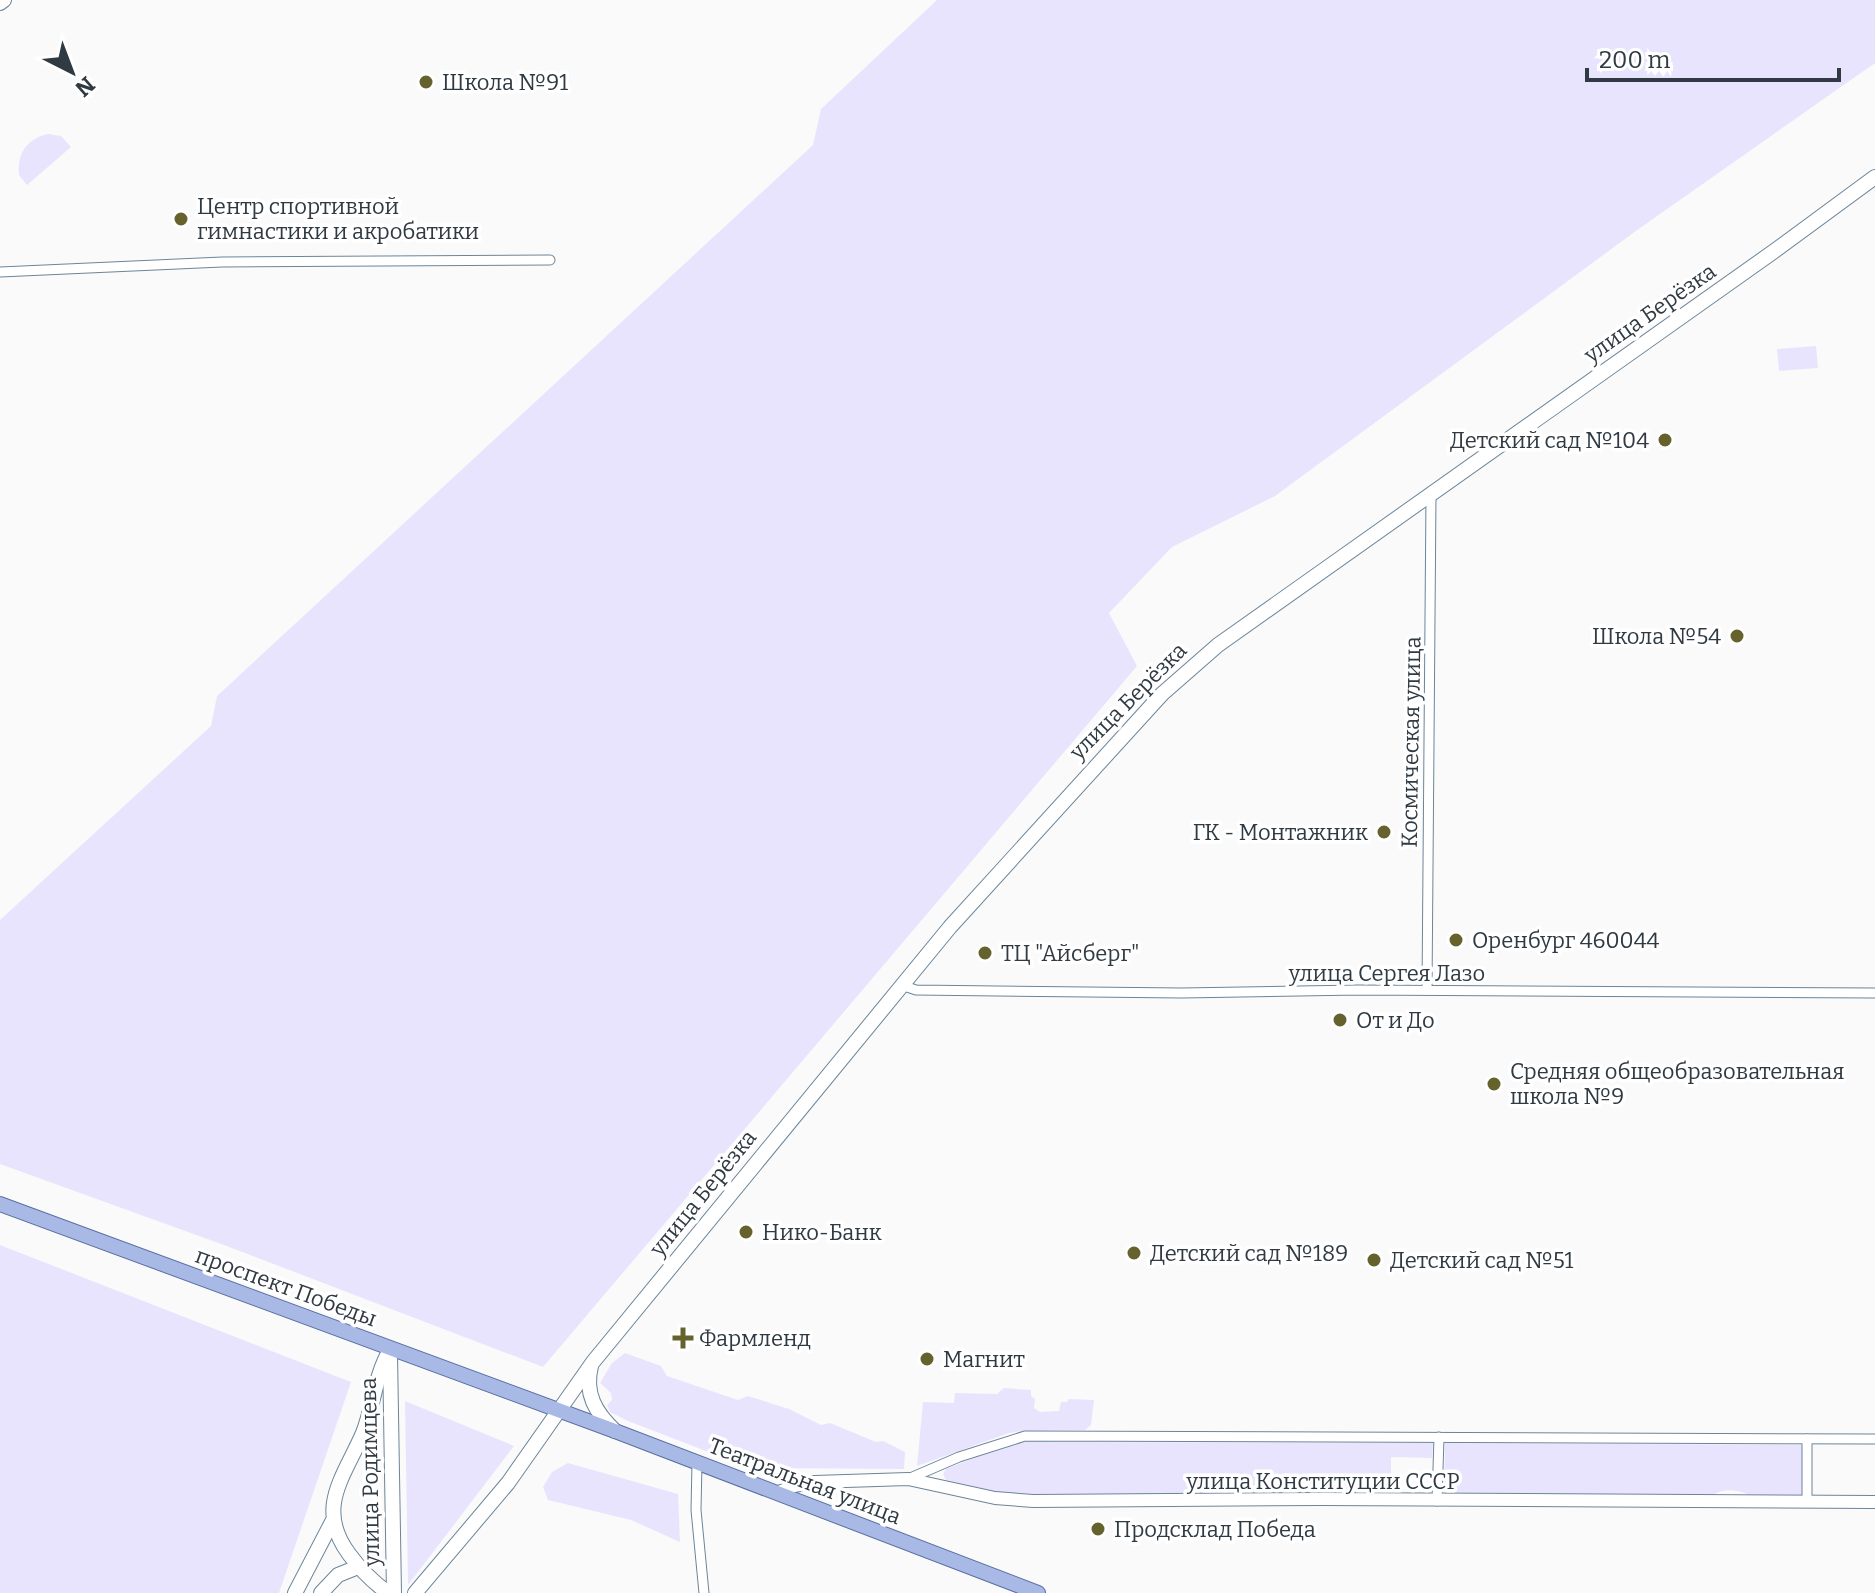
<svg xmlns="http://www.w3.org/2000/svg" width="1875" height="1593" viewBox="0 0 1875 1593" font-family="Bitter,serif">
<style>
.green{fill:#e9e4fe}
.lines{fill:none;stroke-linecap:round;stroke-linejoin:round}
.minor-casing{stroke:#6b8599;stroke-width:11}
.tertiary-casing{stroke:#6b8599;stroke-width:14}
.secondary-casing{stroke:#6b8599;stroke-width:16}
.primary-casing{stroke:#596fa2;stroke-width:16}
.minor{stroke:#fff;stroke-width:9}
.tertiary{stroke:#fff;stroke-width:12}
.secondary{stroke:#fff;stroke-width:14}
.primary{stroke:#a9b9e6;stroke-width:14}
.poi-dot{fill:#66622e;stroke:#fff;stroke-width:3}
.labels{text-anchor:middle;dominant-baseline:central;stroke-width:7;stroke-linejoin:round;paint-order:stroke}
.poi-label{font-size:22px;fill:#2f3a42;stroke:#fff;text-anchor:start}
.street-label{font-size:22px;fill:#2f3a42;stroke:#fff}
</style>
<rect width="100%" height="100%" fill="#fafafa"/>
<g class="green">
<polygon points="937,0 1875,0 1875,63 1640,228 1275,496 1172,547 1109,613 1137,666 543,1367 224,1245 0,1164 0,920 211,726 217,696 813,145 821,109"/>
<path d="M 48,134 L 61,136 L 71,147 L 27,185 L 19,175 C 17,154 26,139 48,134 Z"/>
<polygon points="1816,346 1818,368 1779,371 1777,349"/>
<polygon points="0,1245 351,1382 279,1593 0,1593"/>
<polygon points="625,1353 661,1366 667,1376 738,1400 748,1396 789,1409 821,1425 830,1423 876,1442 883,1441 905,1452 904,1469 750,1468 628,1421 610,1412 607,1405 612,1400 611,1393 600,1383 612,1363"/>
<polygon points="1004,1388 1031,1390 1031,1396 1035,1399 1034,1408 1040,1412 1059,1411 1061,1402 1067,1402 1069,1399 1094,1400 1091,1425 1085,1430 1022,1431 1009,1433 917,1466 923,1402 954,1403 955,1393 997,1394"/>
<polygon points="405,1401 514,1446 408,1585"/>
<polygon points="1031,1441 1066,1442 1433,1443 1432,1458 1391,1457 1391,1495 1003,1494 946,1480 943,1474 946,1469 1007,1445"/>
<path d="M 1445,1443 L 1804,1445 L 1804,1495 L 1750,1496 C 1740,1489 1722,1488 1713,1495 L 1451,1495 L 1444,1492 Z"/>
<polygon points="568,1463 678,1494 680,1542 631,1520 548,1500 543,1487 552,1472"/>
</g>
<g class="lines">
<g class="minor-casing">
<g id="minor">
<polyline points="0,272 222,262 550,260"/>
<polyline points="901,985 916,990 1182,993 1358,990 1875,993"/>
<polyline points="1427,990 1431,495"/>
<polyline points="697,1463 696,1510 704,1593"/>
<polyline points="908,1479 959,1457 1025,1436 1875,1439"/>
<polyline points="1437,1501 1439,1437"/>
<polyline points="1807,1502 1807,1439"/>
</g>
</g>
<g class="tertiary-casing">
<polyline id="tertiary" points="776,1493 794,1486 815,1482 908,1479 995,1498 1033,1501 1321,1499 1875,1502"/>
</g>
<g class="secondary-casing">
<g id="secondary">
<polyline points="0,3 4,0"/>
<polyline points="390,1354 394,1593"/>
<path d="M 591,1366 C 584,1394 596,1413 615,1431"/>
<polyline points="295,1593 332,1522"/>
<polyline points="321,1593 338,1575 358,1567"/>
<path d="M 388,1593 C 373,1582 360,1569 349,1554 C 315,1508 344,1477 363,1433 C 374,1405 375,1375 390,1350"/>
<polyline points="415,1593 508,1483 593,1362 950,927 1162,694 1218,645 1773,252 1875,177"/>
</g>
</g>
<g class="primary-casing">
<polyline id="primary" points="0,1204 615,1431 1038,1593"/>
</g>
<use href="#minor" class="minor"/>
<use href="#tertiary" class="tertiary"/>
<use href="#secondary" class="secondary"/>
<use href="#primary" class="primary"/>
</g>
<g class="poi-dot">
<circle cx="426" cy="82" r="8"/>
<circle cx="181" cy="219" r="8"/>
<circle cx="1665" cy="440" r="8"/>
<circle cx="1737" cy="636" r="8"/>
<circle cx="1384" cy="832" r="8"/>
<circle cx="1456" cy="940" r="8"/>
<circle cx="985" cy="953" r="8"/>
<circle cx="1340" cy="1020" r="8"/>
<circle cx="1494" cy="1084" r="8"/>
<circle cx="746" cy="1232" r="8"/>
<circle cx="1134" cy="1253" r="8"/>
<circle cx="1374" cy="1260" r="8"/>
<path d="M679 1326h8v8h8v8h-8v8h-8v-8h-8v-8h8z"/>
<circle cx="927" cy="1359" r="8"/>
<circle cx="1098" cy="1529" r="8"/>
</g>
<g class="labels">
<g class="poi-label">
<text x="442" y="82">Школа №91</text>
<text x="197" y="206">Центр спортивной<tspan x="197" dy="25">гимнастики и акробатики</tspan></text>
<text x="1649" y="440" text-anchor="end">Детский сад №104</text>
<text x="1721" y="636" text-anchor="end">Школа №54</text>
<text x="1368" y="832" text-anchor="end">ГК - Монтажник</text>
<text x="1472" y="940">Оренбург 460044</text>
<text x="1001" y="953">ТЦ "Айсберг"</text>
<text x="1356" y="1020">От и До</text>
<text x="1510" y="1071">Средняя общеобразовательная<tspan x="1510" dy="25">школа №9</tspan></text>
<text x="762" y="1232">Нико-Банк</text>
<text x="1150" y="1253">Детский сад №189</text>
<text x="1390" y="1260">Детский сад №51</text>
<text x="699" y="1338">Фармленд</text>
<text x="943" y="1359">Магнит</text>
<text x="1114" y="1529">Продсклад Победа</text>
</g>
<g class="street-label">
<text transform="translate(1650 313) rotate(-35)">улица Берёзка</text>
<text transform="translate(1128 701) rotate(-45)">улица Берёзка</text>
<text transform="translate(1411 742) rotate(-89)">Космическая улица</text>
<text x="1387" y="973">улица Сергея Лазо</text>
<text transform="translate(703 1193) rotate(-51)">улица Берёзка</text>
<text transform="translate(286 1287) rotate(20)">проспект Победы</text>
<text transform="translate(370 1472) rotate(-91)">улица Родимцева</text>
<text transform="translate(805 1481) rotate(21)">Театральная улица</text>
<text x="1323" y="1481">улица Конституции СССР</text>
</g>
</g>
<g transform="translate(72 72) rotate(138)" stroke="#ffffff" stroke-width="6" paint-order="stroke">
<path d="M0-6L14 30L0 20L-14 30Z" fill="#2f3a42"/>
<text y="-12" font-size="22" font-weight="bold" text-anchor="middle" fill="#2f3a42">N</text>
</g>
<path d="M1587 68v12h252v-12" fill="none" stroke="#2f3a42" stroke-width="4"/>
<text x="1599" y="68" font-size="24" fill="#2f3a42" stroke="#ffffff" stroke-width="6" paint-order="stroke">200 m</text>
</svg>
